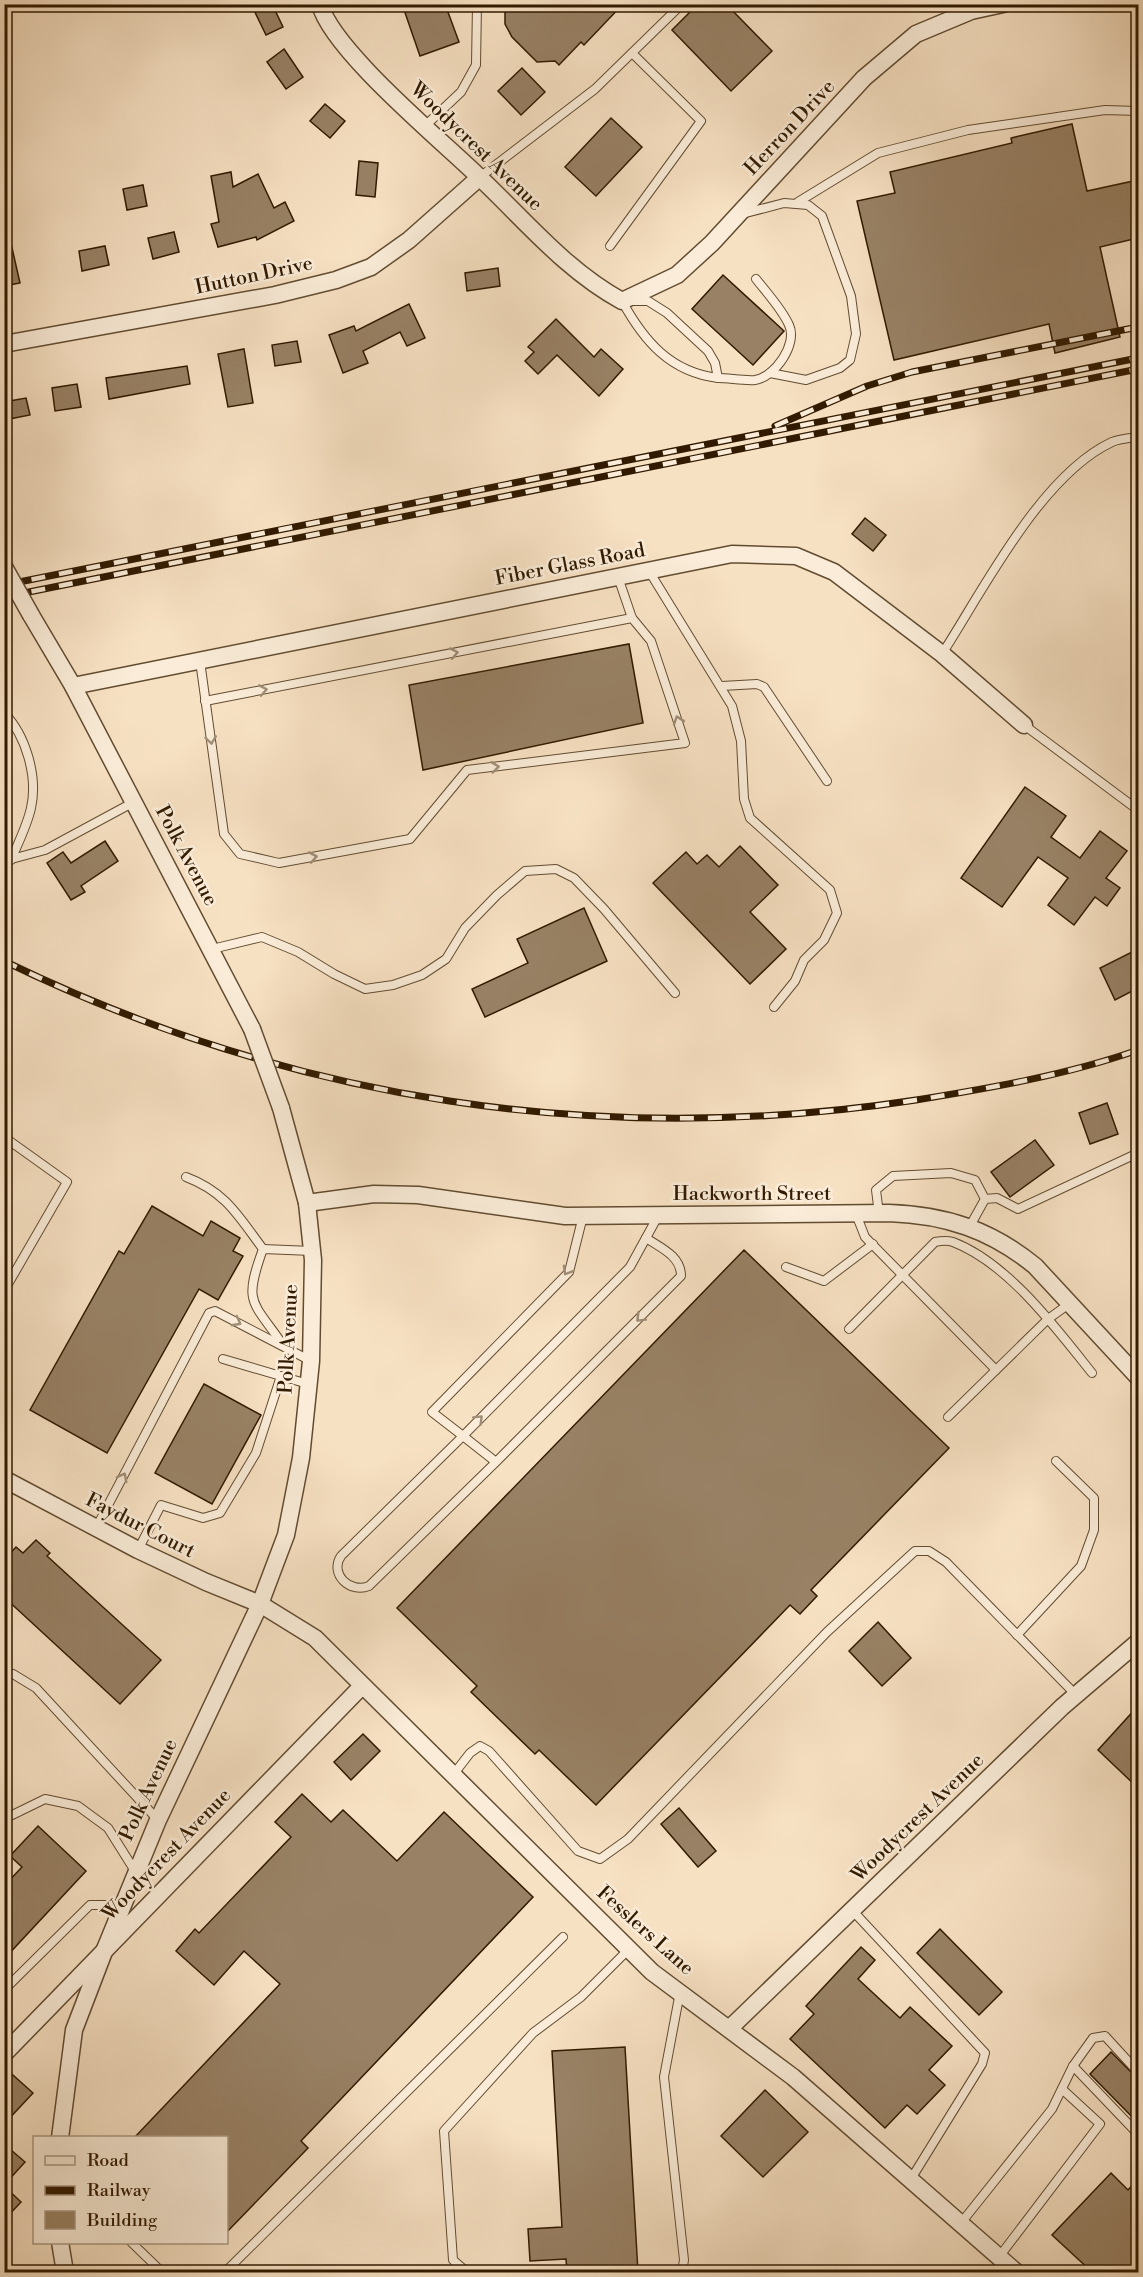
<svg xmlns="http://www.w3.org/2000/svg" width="1143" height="2277" viewBox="0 0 1143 2277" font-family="'Libre Bodoni',serif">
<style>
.building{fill:#988165;stroke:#311a00;stroke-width:1.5}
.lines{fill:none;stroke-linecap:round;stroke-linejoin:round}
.service-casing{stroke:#624c31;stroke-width:10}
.minor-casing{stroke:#624c31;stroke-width:19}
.service{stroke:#faecd8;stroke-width:8}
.minor{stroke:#faecd8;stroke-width:16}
.rail-casing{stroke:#311a00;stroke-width:7}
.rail{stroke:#faecd8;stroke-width:4.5;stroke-dasharray:14;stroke-linecap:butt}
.minor-bridge-casing{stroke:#624c31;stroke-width:19;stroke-linecap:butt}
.minor-bridge{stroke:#faecd8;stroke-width:16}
.oneway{stroke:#a08e77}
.labels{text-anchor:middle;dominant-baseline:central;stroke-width:5;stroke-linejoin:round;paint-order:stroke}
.street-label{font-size:20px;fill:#311a00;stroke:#faecd8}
</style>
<rect width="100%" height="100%" fill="#f7e1c3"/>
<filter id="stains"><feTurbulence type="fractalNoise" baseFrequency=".00333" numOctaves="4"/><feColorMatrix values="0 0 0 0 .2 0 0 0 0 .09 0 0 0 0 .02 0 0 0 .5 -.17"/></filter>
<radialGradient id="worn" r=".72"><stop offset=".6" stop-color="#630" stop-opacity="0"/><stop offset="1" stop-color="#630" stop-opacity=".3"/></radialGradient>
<g class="building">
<polygon points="251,4 272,4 283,27 266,35"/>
<polygon points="402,4 445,4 459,42 420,56"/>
<polygon points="505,4 623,4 584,45 581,42 559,65 555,61 537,62 512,37 505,24"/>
<polygon points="698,4 726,4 772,51 731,91 672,30"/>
<polygon points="284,49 303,77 286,89 267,62"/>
<polygon points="522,68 545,92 521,115 498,91"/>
<polygon points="325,104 345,121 330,138 310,121"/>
<polygon points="611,118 642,147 596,196 565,167"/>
<polygon points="1072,124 1087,191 1138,180 1138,238 1100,247 1120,337 1055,353 1049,324 894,360 857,201 895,193 890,172 1012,143 1011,138"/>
<polygon points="359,161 378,163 375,197 356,195"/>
<polygon points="231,172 233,187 258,174 274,208 285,202 294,221 257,240 256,237 218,247 211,224 219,222 211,176"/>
<polygon points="143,185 147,206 127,210 123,189"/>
<polygon points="174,232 179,252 153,259 148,238"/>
<polygon points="4,239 10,239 20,283 4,286"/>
<polygon points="105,246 109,265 82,271 79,251"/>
<polygon points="498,268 500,286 467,291 465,273"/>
<polygon points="723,275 784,331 753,365 692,309"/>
<polygon points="409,304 425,338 407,346 400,332 363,351 368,363 343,373 329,335 354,326 356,331"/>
<polygon points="556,319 594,357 601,349 623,369 599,396 557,355 538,374 525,361 534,352 528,347"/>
<polygon points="297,341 301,362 275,366 272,345"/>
<polygon points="244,349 253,403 228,407 218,354"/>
<polygon points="187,366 190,384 109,399 106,378"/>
<polygon points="77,384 81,407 55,411 52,388"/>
<polygon points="26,398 30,415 4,420 4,402"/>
<polygon points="865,518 886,535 873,551 852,534"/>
<polygon points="629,644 643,723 423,770 409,685"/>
<polygon points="1025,787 1066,816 1051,837 1080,858 1100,831 1127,851 1106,878 1120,888 1107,906 1095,897 1074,925 1048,905 1068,878 1038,857 1002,907 961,878"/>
<polygon points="105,841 118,861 81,886 85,892 71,900 47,863 63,852 71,863"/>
<polygon points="740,846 778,885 750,912 786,949 750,984 653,883 686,852 697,864 707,855 719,867"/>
<polygon points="584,908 607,961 485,1017 472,989 528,963 517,939"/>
<polygon points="1138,949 1138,988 1115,1000 1100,968"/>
<polygon points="1107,1103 1118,1134 1090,1144 1079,1113"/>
<polygon points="1035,1140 1054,1165 1010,1197 991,1172"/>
<polygon points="152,1206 203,1236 211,1221 240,1238 233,1251 243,1256 218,1300 199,1289 107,1453 30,1410 119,1251 124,1254"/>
<polygon points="744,1250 949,1448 811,1590 817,1596 800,1614 790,1605 596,1805 539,1750 535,1754 471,1692 477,1686 397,1608"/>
<polygon points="204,1384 261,1415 212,1504 155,1473"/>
<polygon points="36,1540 50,1553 47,1556 161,1660 120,1704 4,1597 4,1560 16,1547 23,1553"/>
<polygon points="878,1622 911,1658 882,1686 849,1651"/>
<polygon points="1138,1706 1138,1788 1098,1750"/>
<polygon points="363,1734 380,1751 351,1780 334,1762"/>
<polygon points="302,1794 331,1822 343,1810 397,1861 444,1812 533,1897 301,2141 308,2148 226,2233 226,2138 134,2138 280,1984 244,1951 214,1985 176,1951 195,1929 199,1933 291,1837 275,1822"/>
<polygon points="679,1808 716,1851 698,1867 661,1824"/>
<polygon points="38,1826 86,1871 4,1959 4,1886 22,1867 10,1856"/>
<polygon points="940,1929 1002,1992 979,2015 917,1953"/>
<polygon points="861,1947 875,1960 858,1979 900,2018 910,2007 952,2046 929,2070 945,2085 917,2114 907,2105 885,2128 790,2039 814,2014 806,2006"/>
<polygon points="625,2047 638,2272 567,2272 566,2259 530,2261 528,2229 562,2227 552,2051"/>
<polygon points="1111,2052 1138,2079 1138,2123 1090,2074"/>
<polygon points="4,2067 33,2093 4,2124"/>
<polygon points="765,2090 808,2132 763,2177 721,2136"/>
<polygon points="4,2144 25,2162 4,2185"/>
<polygon points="1111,2173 1128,2190 1138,2179 1138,2272 1092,2272 1052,2235"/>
<polygon points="4,2186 21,2202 4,2220"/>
</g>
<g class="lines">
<g class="service-casing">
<g id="service">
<polyline points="425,126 461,92 476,65 477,4"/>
<polyline points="480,177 595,89 682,4"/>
<polyline points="798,202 878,153 968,130 1105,110 1138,111"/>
<polyline points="742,214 784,203 808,205 822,216 851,296 856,334 850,360 840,368 806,380 770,373"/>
<polyline points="610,246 701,121 632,53"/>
<path d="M 622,301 L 648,301 L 667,313 L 708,351 L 715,363 L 718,378 C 670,372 644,341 622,301 Z"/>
<path d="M 718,378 C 729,378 744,381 755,380 C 775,377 798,344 789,325 C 782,309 767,293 756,279"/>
<polyline points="649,571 732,706 741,741 744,799 750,818 830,890 837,913 824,940 804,960 795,981 774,1007"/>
<path d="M 942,654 C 984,589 1041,475 1112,442 C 1119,439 1130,438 1138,437"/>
<polyline points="200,661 224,834 240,854 279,863 410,839 467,770 685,743 651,641 632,618 618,577"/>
<polyline points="722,686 757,684 764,687 827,781"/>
<polyline points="205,701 632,618"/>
<path d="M 4,713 C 26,735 38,777 31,808 C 27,826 18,843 11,860"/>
<polyline points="1024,725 1138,810"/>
<polyline points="4,861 45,850 134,802"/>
<polyline points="212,949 262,937 298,952 334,974 365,989 393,985 422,975 446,959 465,928 497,895 525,871 556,869 574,878 604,909 675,993"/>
<polyline points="4,1137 67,1182 4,1291"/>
<path d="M 186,1177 C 226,1192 239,1217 263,1249"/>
<polyline points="856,1214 865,1237 996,1370"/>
<polyline points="879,1214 876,1190 893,1176 951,1173 975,1180 985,1199"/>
<polyline points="583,1216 569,1272 432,1412 463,1436 630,1267 658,1216"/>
<polyline points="970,1226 985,1199 997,1198 1018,1209 1138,1153"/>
<polyline points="786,1267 824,1281 873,1244"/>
<path d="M 849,1329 L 935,1242 C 940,1241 947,1240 953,1242 C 1008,1263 1056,1328 1092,1373"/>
<path d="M 283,1345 C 252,1300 243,1304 263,1249 L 312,1251"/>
<polyline points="223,1359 308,1384"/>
<polyline points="948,1417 1048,1319 1069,1304"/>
<path d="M 496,1462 L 369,1586 C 350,1594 329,1574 341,1556 L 463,1436 L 496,1462 L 681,1276 C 681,1256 661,1248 646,1238"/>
<polyline points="96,1528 209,1313 215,1311 311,1361"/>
<polyline points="138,1550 161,1505 203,1518 220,1513 256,1453 281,1376"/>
<polyline points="1017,1635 1081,1566 1094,1530 1094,1498 1056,1461"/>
<polyline points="4,1675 13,1674 36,1688 158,1820"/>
<polyline points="453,1775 470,1753 480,1746 489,1751 578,1851 600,1859 628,1839 827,1632 915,1551 929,1551 946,1562 1076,1695"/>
<polyline points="4,1819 45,1799 78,1806 108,1828 135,1871"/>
<polyline points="852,1910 985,2053 982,2064 911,2179"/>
<polyline points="4,1990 90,1905 122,1905"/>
<polyline points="680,1992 664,2077 684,2260 682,2272"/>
<polyline points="1073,2066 1138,2134"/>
<polyline points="961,2223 1052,2109 1073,2066 1093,2038 1105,2036 1138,2072"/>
<polyline points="131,2242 162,2272"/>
<polyline points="999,2257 1100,2124 1062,2089"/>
<polyline points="225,2272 563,1937"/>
<polyline points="467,2272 453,2260 444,2131 533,2033 581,1997 629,1949"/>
</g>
</g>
<g class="minor-casing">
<g id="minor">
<path d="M 320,4 C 331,49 441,140 477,175 C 524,219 565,270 622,301 L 677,275 L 712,243 L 864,78 L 916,34 L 971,11 L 1003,4"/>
<polyline points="4,344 275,295 336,280 371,267 409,240 480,177"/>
<polyline points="31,615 73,686 252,1029"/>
<polyline points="73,686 732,554 796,556 834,572 942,654 1024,725"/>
<path d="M 307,1203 L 374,1194 L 418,1195 L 565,1216 L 889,1213 C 946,1215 991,1230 1035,1266 L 1138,1377"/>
<polyline points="4,1479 138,1550 206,1582 260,1604 315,1638 652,1972 793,2077 1016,2272"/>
<polyline points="730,2028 1062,1707 1138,1642"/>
<polyline points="4,2054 362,1686"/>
<polyline points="60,2138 74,2030 105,1949 158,1820 260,1604 286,1535 301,1458 311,1361 313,1260 307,1203 281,1108"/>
<polyline points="60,2242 65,2272"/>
</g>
</g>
<use href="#service" class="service"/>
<use href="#minor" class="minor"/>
<g class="rail-casing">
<g id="rail">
<polyline points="775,426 867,386 912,372 1138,327"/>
<polyline points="4,585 1138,358"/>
<polyline points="4,597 1138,369"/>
<path d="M 4,961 C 292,1101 600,1148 916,1100 C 990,1088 1067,1075 1138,1050"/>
</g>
</g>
<use href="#rail" class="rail"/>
<g class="minor-bridge-casing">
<g id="minor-bridge">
<polyline points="4,567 31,615"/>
<polyline points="252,1029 281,1108"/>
</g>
</g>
<use href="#minor-bridge" class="minor-bridge"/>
</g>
<defs><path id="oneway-chevron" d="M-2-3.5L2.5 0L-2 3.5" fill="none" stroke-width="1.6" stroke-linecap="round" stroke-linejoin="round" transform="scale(1.5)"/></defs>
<g class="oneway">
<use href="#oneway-chevron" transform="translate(454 653) rotate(-11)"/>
<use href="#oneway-chevron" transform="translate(263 690) rotate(-11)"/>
<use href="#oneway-chevron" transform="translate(678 720) rotate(-109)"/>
<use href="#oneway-chevron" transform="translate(211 740) rotate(82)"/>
<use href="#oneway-chevron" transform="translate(495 767) rotate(-7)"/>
<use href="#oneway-chevron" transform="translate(313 857) rotate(-10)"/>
<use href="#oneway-chevron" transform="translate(567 1271) rotate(120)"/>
<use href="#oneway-chevron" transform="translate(640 1318) rotate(135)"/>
<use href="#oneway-chevron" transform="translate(237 1322) rotate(28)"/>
<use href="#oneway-chevron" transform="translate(479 1419) rotate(-45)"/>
<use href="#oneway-chevron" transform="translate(123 1477) rotate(-62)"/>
</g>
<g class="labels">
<g class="street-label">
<text transform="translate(790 128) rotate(-47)">Herron Drive</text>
<text transform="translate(476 147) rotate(44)">Woodycrest Avenue</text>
<text transform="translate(254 276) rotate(-12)">Hutton Drive</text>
<text transform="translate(570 565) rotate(-11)">Fiber Glass Road</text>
<text transform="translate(186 856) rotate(62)">Polk Avenue</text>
<text x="752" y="1194">Hackworth Street</text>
<text transform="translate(289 1339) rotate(-87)">Polk Avenue</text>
<text transform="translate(140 1526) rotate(27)">Faydur Court</text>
<text transform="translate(149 1790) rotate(-65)">Polk Avenue</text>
<text transform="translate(918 1818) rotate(-44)">Woodycrest Avenue</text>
<text transform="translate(167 1855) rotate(-46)">Woodycrest Avenue</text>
<text transform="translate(645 1931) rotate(42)">Fesslers Lane</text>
</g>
</g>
<rect width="1143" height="2277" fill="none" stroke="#f7e1c3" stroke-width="24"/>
<rect x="6" y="6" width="1131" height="2265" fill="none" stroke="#311a00" stroke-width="3"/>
<rect x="12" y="12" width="1119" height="2253" fill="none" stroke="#311a00" stroke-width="1.5"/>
<rect x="33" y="2136" width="195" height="108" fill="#faecd8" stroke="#aa9882" stroke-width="1.5"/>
<rect x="45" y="2156" width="30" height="9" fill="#faecd8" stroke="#aa9882" stroke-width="1.5"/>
<text x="87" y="2166" font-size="18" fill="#311a00">Road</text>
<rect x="45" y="2186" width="30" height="9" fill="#311a00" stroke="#aa9882" stroke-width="1.5"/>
<text x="87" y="2196" font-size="18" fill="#311a00">Railway</text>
<rect x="45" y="2211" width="30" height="18" fill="#988165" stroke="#aa9882" stroke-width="1.5"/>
<text x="87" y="2226" font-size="18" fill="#311a00">Building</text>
<rect width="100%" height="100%" filter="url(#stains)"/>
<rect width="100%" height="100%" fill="url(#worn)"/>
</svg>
